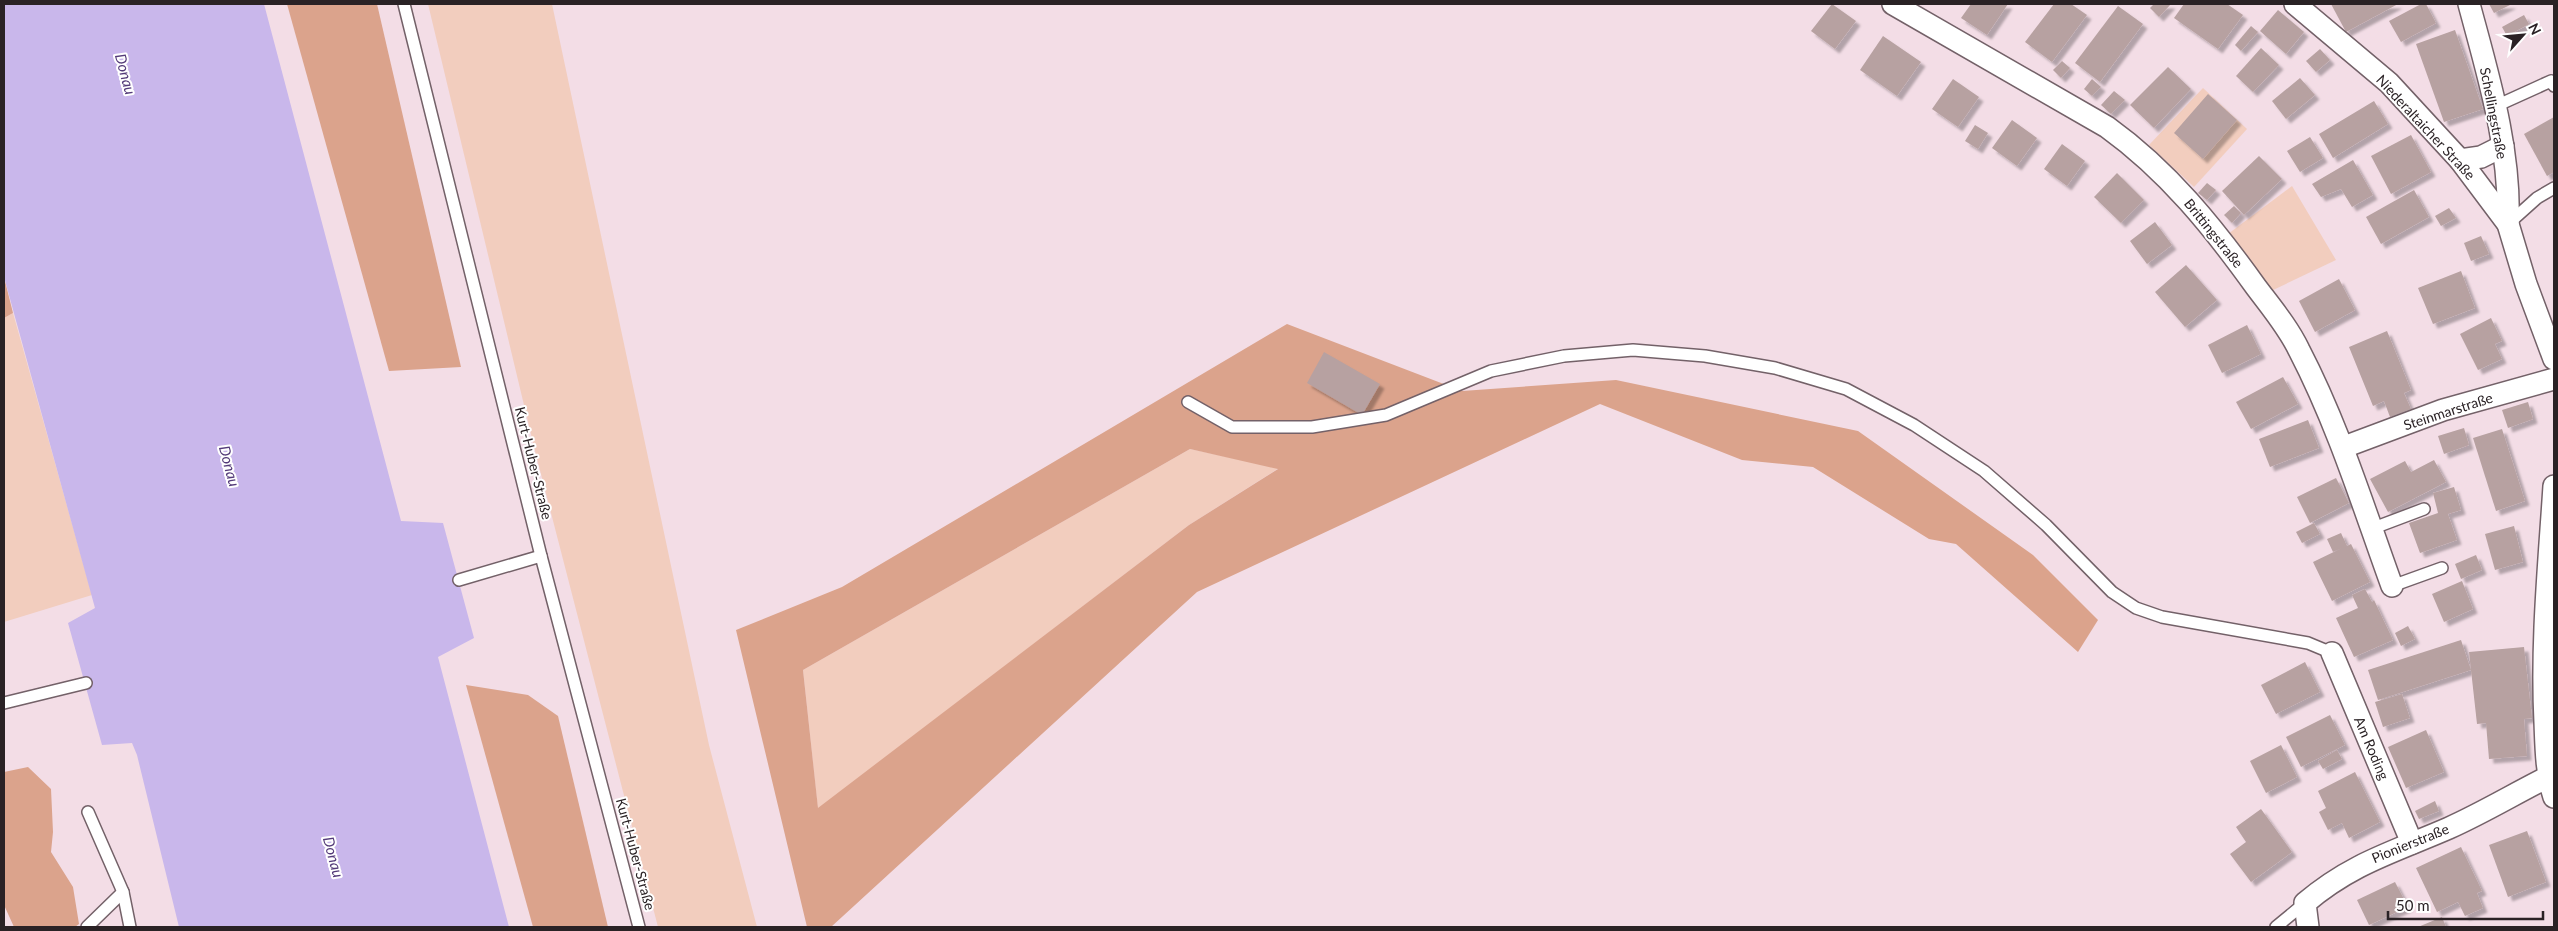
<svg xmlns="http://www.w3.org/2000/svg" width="2558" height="931" viewBox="0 0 2558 931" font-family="Lato,sans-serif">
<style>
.green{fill:#f2cdbe}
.forest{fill:#dba38c;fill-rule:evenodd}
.water{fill:#c9b7eb}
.building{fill:#b7a1a1;filter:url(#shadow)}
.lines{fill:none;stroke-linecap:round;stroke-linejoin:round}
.service-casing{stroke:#736168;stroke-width:14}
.minor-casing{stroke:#736168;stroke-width:24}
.service{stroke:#fff;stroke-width:11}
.minor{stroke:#fff;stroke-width:21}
.labels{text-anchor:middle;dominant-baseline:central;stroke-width:4;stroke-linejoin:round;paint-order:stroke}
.street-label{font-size:14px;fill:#2a2225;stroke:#fff}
.water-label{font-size:15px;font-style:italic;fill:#543b79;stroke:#fff}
</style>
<defs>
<filter id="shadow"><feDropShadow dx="4.5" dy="4.5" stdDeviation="1" flood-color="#0004"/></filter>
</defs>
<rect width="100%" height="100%" fill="#f3dde6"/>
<g class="green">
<polygon points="428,4 552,4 709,745 757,927 658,927 535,451"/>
<polygon points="2203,88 2247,129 2194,187 2149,145"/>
<polygon points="2292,186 2336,260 2271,291 2228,234"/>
<polygon points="13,313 92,595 4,622 4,318"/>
<polygon points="1190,449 1279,468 1189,525 818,809 803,670"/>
</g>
<g class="forest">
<polygon points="287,4 377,4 461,367 389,371"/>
<polygon points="4,277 13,313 4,318"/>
<path d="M 1287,324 L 1462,391 L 1616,380 L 1858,431 L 2033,555 L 2098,620 L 2078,652 L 1956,544 L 1929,539 L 1813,467 L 1742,460 L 1600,404 L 1197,592 L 831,927 L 807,927 L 736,630 L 842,587 ZM 1190,449 L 1278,469 L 1189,525 L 818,808 L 803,670 Z"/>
<polygon points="466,685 528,695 558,716 608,927 533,927"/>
<polygon points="28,767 51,789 53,832 51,852 73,887 79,924 75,927 14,927 4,905 4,772"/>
</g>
<polygon class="water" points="4,4 264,4 401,521 443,523 474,638 438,657 509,927 179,927 137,755 132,743 102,745 68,623 95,608 4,277"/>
<g class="building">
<polygon points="1832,4 1856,21 1835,49 1811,31"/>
<polygon points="1971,4 2008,4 1987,35 1961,18"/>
<polygon points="2054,4 2071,4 2087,15 2052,62 2025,42"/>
<polygon points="2154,4 2171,4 2159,17 2150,8"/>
<polygon points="2184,4 2227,4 2243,15 2218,49 2174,18"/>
<polygon points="2331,4 2398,4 2346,32"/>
<polygon points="2421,4 2426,4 2436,23 2401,42 2389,21"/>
<polygon points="2489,4 2512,4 2494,13"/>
<polygon points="2118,6 2143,24 2100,82 2075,63"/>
<polygon points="2278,10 2304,32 2286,54 2260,31"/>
<polygon points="2524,15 2529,24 2507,36 2502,27"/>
<polygon points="2251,26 2258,32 2241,51 2235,45"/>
<polygon points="2455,30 2483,109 2444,122 2416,44"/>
<polygon points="1883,36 1921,62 1897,96 1860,70"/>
<polygon points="2261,48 2279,65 2253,92 2236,76"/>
<polygon points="2320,49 2330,60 2316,72 2306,61"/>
<polygon points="2062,61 2070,68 2061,78 2053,70"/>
<polygon points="2168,67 2191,89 2154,128 2130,105"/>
<polygon points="2300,78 2315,95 2286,119 2272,101"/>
<polygon points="1953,79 1979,97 1958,127 1932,109"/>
<polygon points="2092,79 2101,87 2092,96 2084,89"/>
<polygon points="2114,91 2125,100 2111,114 2101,105"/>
<polygon points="2208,94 2237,120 2203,159 2174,133"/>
<polygon points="2374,101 2388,124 2333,158 2319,134"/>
<polygon points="2554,117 2554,172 2547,176 2524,134"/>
<polygon points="2012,120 2037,138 2017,166 1992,148"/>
<polygon points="1975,125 1988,133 1978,149 1965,141"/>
<polygon points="2411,135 2431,172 2391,194 2371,156"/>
<polygon points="2310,137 2323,158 2300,172 2287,151"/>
<polygon points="2062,144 2085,161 2067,186 2044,169"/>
<polygon points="2259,156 2282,179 2244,215 2222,191"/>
<polygon points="2353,160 2373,195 2352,207 2341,189 2321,197 2312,184"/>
<polygon points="2117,173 2144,200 2121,223 2094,197"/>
<polygon points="2207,183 2216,190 2207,200 2198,193"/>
<polygon points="2414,190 2429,217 2381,244 2366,217"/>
<polygon points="2234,206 2241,213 2232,223 2224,215"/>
<polygon points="2449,208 2456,218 2441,226 2435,216"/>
<polygon points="2155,222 2172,245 2147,264 2130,241"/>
<polygon points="2481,236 2489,254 2471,261 2464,243"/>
<polygon points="2186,265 2217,300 2185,327 2155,292"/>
<polygon points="2461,271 2475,308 2433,324 2418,288"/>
<polygon points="2339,279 2355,310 2315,332 2299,301"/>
<polygon points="2491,318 2502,341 2495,344 2502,359 2478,370 2460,334"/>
<polygon points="2247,325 2261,354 2222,373 2208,345"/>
<polygon points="2387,331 2411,390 2404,393 2411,409 2390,417 2384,401 2373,406 2349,347"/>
<polygon points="1324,352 1380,384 1362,415 1307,383"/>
<polygon points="2283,377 2298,404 2251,429 2236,402"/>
<polygon points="2528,402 2533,419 2508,428 2502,410"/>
<polygon points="2308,420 2319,448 2270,467 2259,439"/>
<polygon points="2464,428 2469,445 2444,454 2438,436"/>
<polygon points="2502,429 2525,501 2496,511 2473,438"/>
<polygon points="2434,460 2446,482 2388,512 2370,479 2405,461 2411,472"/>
<polygon points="2336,478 2349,503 2310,523 2297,497"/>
<polygon points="2454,487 2461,510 2448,514 2457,540 2420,553 2409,523 2438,513 2433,493"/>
<polygon points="2314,523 2320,534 2302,543 2296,532"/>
<polygon points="2514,526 2523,562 2495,570 2485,534"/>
<polygon points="2341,533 2347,546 2351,544 2370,582 2332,601 2313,562 2342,548 2333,552 2327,539"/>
<polygon points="2476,555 2482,570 2461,579 2455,564"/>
<polygon points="2462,581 2473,609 2444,622 2432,594"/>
<polygon points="2365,589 2372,602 2374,600 2393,640 2354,657 2336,618 2358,608 2352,595"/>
<polygon points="2408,626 2415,639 2401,646 2395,633"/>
<polygon points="2461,640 2471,670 2378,700 2368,670"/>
<polygon points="2524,647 2532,718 2524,719 2527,756 2489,759 2486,723 2477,724 2469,652"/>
<polygon points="2305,662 2320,692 2276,714 2261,685"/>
<polygon points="2402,694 2410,718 2383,727 2375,702"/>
<polygon points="2330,715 2345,745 2301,767 2286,737"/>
<polygon points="2426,730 2444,772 2406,788 2388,747"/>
<polygon points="2281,745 2297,777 2266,793 2250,761"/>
<polygon points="2337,750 2342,759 2323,769 2318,761"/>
<polygon points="2355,772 2380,822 2349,838 2342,823 2328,830 2319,812 2326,808 2318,791"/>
<polygon points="2435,801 2439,811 2419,819 2415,811"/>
<polygon points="2261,809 2292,852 2251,882 2230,854 2246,842 2236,827"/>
<polygon points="2527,831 2546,882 2508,897 2489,845"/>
<polygon points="2461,847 2482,891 2477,893 2483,908 2465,916 2458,902 2437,912 2416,868"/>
<polygon points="2395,882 2408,907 2369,925 2357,900"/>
<polygon points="2442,917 2446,927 2418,927"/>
</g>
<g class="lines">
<g class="service-casing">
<g id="service">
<polyline points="404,4 541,556 639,927"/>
<polyline points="2496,106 2551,81 2554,86"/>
<polyline points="2508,224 2537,198 2554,188"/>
<polyline points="1188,402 1232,427 1312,427 1386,415 1491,371 1564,356 1633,350 1705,356 1775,368 1846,389 1914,425 1984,471 2046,525 2112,592 2136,608 2162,617 2308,643 2332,653"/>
<polyline points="2371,529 2424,509"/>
<polyline points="459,580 541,556"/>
<polyline points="2392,586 2442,568"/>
<polyline points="4,703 86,683"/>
<polyline points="88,812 123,892 130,927"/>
<polyline points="87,927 123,892"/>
<polyline points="2276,927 2305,903"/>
</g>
</g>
<g class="minor-casing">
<g id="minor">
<path d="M 1893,4 L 2107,127 C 2168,171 2213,227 2256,287 C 2271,307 2288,327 2299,350 C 2338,425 2363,506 2392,586"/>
<polyline points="2295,4 2389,83 2460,160 2508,224 2526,284 2554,359"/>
<path d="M 2469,4 C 2488,75 2511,149 2508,224"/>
<polyline points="2460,160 2481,157 2503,146"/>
<polyline points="2344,447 2443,410 2554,379"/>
<path d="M 2554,486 C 2549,564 2541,643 2545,722 C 2546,747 2546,772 2554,797"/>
<polyline points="2332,653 2412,843"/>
<path d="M 2308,927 L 2305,903 C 2352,863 2394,852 2449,828 C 2485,812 2519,791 2554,774"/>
</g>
</g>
<use href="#service" class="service"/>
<use href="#minor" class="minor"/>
</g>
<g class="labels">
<g class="street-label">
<text transform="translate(2494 113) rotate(79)">Schellingstraße</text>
<text transform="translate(2426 127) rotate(47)">Niederaltaicher Straße</text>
<text transform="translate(2214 233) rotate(51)">Brittingstraße</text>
<text transform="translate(2448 411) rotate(-18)">Steinmarstraße</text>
<text transform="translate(534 463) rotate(76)">Kurt-Huber-Straße</text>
<text transform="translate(2372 748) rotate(67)">Am Roding</text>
<text transform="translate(2410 843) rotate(-22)">Pionierstraße</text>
<text transform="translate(636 854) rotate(75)">Kurt-Huber-Straße</text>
</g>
<g class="water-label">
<text transform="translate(126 74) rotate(75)">Donau</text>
<text transform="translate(230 466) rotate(75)">Donau</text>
<text transform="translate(334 857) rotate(75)">Donau</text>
</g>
</g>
<rect width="2558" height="931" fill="none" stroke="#2a2225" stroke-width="10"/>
<g transform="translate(2523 35) rotate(63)" stroke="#ffffff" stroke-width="4" paint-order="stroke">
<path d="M0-4L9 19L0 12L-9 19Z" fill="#2a2225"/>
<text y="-8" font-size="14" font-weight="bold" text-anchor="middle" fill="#2a2225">N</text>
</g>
<path d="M2388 911v8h155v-8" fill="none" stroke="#2a2225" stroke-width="2.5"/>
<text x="2396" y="911" font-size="15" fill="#2a2225" stroke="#ffffff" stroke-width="4" paint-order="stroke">50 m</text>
</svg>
